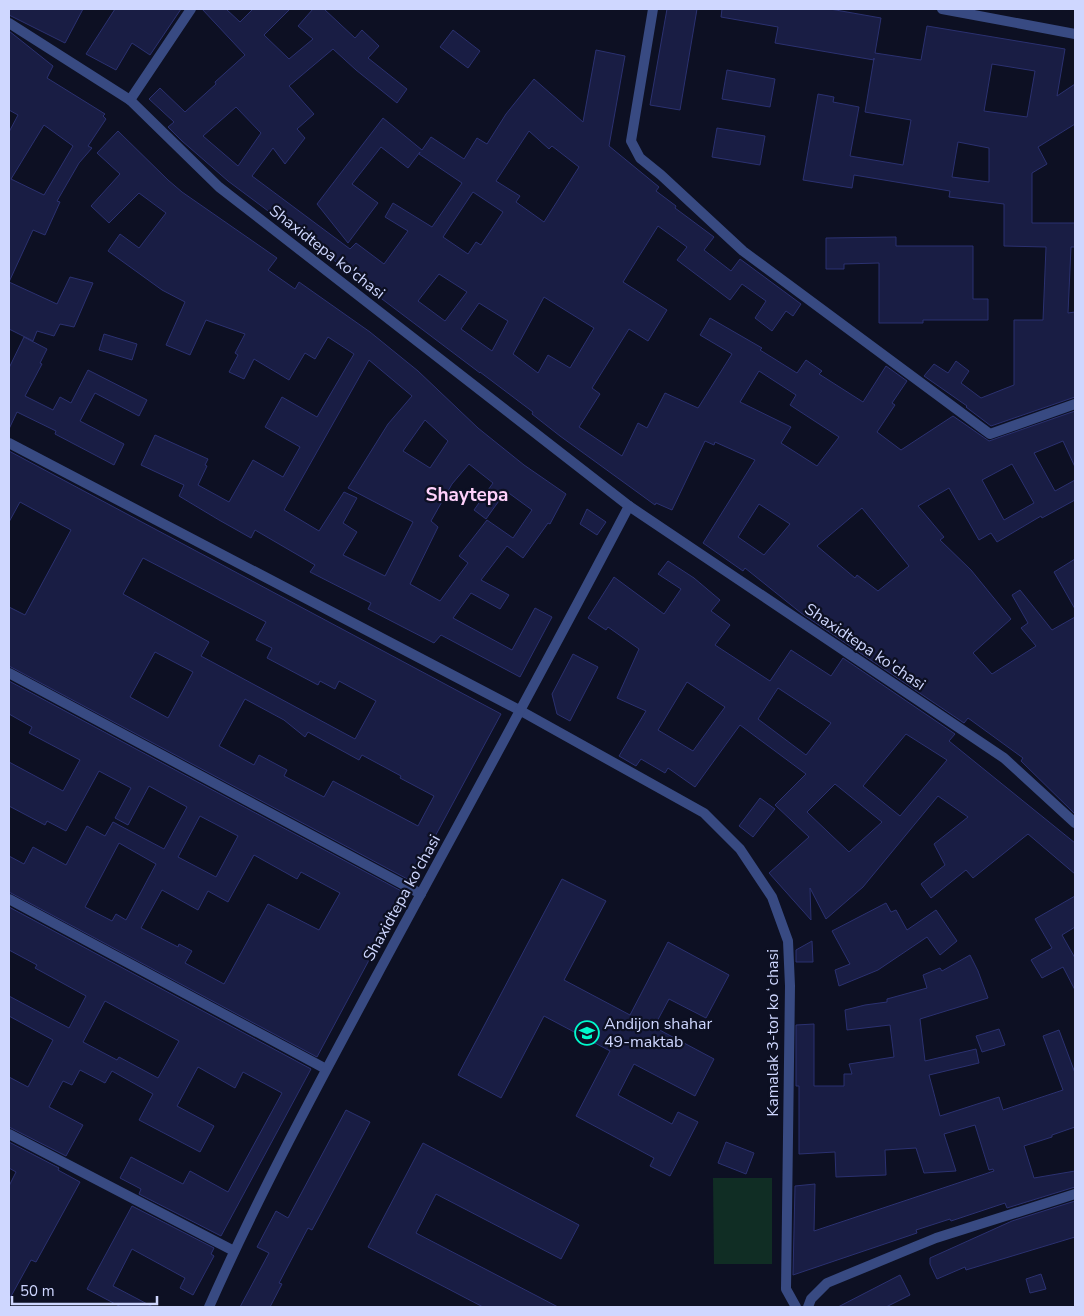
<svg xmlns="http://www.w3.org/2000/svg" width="1084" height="1316" viewBox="0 0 1084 1316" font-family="'Nunito Sans',sans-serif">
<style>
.green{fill:#102d24}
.building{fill:#191d44;stroke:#2b3170;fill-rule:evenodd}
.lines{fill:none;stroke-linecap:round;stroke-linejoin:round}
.minor{stroke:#384a82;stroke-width:10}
.tertiary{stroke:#384a82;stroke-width:10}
.labels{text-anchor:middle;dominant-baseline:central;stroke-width:4.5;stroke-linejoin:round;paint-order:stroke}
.street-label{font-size:16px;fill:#cfd7ff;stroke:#0d1023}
.poi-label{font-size:16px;fill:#cfd7ff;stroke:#0d1023;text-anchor:start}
.quarter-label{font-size:19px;font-weight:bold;fill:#ffd1fb;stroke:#0d1023}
</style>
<rect width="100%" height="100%" fill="#0d1023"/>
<polygon class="green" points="713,1178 772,1178 772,1264 714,1264"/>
<g class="building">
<polygon points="9,9 83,9 65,43 9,15"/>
<polygon points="115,9 181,9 150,55 132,43 116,70 86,54"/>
<path d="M 202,9 L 226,9 L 240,22 L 253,9 L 290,9 L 264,35 L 289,59 L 313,39 L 298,26 L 313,9 L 324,9 L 355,38 L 362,30 L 379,46 L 368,58 L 407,89 L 397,103 L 356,70 L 333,49 L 289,86 L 314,114 L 297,129 L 305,138 L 285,164 L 273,148 L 252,176 L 350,249 L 356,243 L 384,264 L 408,231 L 385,217 L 393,203 L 432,227 L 462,183 L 419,154 L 420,152 L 408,168 L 381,147 L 352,184 L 378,203 L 348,243 L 317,204 L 383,118 L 422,150 L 431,137 L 464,159 L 477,138 L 487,144 L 506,114 L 534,79 L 583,122 L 596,50 L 625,56 L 609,146 L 659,187 L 656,191 L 676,206 L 675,208 L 714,237 L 704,250 L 731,271 L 740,259 L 801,304 L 793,316 L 786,311 L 772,331 L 755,318 L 766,301 L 742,284 L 730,300 L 677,260 L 687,247 L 658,226 L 623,282 L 667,310 L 648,341 L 629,329 L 592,388 L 600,394 L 579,427 L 622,456 L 638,423 L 647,428 L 665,393 L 698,408 L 732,354 L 700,335 L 710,318 L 762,348 L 760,350 L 797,373 L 806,360 L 822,371 L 819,374 L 863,402 L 886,366 L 907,381 L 892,403 L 895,405 L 877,432 L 901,450 L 953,416 L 989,441 L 1075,411 L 1075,467 L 1063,441 L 1034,453 L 1055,491 L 1075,480 L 1075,500 L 1042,518 L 1041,516 L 997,542 L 991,533 L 979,540 L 949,488 L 918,506 L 944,537 L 940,540 L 971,570 L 1011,619 L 973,653 L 992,674 L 1036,646 L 1021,628 L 1028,623 L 1012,595 L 1020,590 L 1052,630 L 1075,617 L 1075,814 L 1021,761 L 1023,758 L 968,718 L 964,723 L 801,613 L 745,568 L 743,571 L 703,543 L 755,460 L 715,442 L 714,445 L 705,441 L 672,510 L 656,503 L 655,505 L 560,436 L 532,414 L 533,412 L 480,372 L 480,373 L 378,296 L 379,294 L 228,181 L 182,141 L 168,127 L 174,122 L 149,99 L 160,88 L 185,112 L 216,84 L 215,82 L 245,55 ZM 236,107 L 261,133 L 238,166 L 203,136 ZM 529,131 L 549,149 L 552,146 L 579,167 L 544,222 L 516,202 L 520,196 L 496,181 ZM 473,192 L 503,212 L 481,245 L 476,242 L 468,254 L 443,237 ZM 439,274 L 467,292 L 445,321 L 418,301 ZM 544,297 L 594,328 L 570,368 L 548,355 L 538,373 L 513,354 ZM 479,303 L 508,321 L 492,351 L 461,329 ZM 759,371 L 796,395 L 790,405 L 839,437 L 817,466 L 781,443 L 791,427 L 740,402 ZM 1012,464 L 1034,503 L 1004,520 L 982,480 ZM 759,504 L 790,524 L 764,555 L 738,537 ZM 862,508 L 909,566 L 878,591 L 857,575 L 855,578 L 817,546 Z"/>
<polygon points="667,9 697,9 680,110 650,105"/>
<path d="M 722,9 L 830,9 L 881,18 L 875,53 L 921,60 L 927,26 L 1065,49 L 1057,96 L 1075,84 L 1075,124 L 1038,147 L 1047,164 L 1032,173 L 1032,223 L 1075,223 L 1075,247 L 1071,247 L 1068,313 L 1075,312 L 1075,397 L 991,426 L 966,407 L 967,406 L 924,376 L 934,364 L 948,373 L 956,361 L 969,371 L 961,383 L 981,398 L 1014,385 L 1014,320 L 1043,320 L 1046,247 L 1004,246 L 1004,204 L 949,197 L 950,191 L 854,175 L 852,188 L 803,180 L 818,94 L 834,97 L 833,102 L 859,107 L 850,156 L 903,165 L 911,120 L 865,112 L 874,58 L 874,60 L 775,43 L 778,27 L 721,17 ZM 992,64 L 1035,71 L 1027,117 L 984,111 ZM 958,142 L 989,148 L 989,182 L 952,177 Z"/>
<polygon points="453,30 480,51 468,68 440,47"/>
<path d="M 9,31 L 53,66 L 47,78 L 105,114 L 103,116 L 106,119 L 88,146 L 92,148 L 79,163 L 57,201 L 60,202 L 45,235 L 33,230 L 9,282 L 57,304 L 70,277 L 93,283 L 74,327 L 60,324 L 54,336 L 37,331 L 33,341 L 9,329 L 9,132 L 18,115 L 9,110 ZM 44,125 L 73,146 L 44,195 L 11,179 Z"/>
<polygon points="727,70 775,79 770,107 722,99"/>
<polygon points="717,128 765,136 760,165 712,157"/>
<path d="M 118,131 L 168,180 L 182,192 L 277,258 L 268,270 L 295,289 L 299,282 L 370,332 L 418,371 L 478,428 L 524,465 L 566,494 L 550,524 L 548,523 L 523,558 L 507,546 L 481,580 L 509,595 L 500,609 L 471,593 L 453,618 L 512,650 L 535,608 L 552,617 L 520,677 L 441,635 L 434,643 L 368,609 L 371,603 L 310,572 L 315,565 L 255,530 L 251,538 L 219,520 L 179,496 L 184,485 L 141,465 L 155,435 L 208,459 L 205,465 L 207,466 L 198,485 L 229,502 L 253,460 L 283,477 L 300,447 L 265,427 L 282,397 L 317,417 L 354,354 L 328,337 L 315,359 L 305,353 L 289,380 L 254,359 L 244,379 L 229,372 L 238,355 L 235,353 L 245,334 L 206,320 L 190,355 L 166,345 L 185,302 L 162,290 L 108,251 L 120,234 L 139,248 L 166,213 L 139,193 L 109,223 L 91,206 L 120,174 L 97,153 ZM 369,360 L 412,396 L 388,424 L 348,488 L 413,522 L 385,576 L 343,555 L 357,532 L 343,523 L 357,498 L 344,492 L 319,531 L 284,510 ZM 425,420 L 448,441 L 430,468 L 403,451 ZM 469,464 L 493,483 L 474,510 L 486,519 L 506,491 L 532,510 L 513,538 L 487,520 L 459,556 L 468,563 L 440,601 L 410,584 L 438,527 L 431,521 L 452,484 Z"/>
<polygon points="896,237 896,246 973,246 973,299 988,299 988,320 923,320 923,323 879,323 879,263 844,264 844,269 826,269 826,238"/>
<polygon points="104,334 137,344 132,360 99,350"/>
<polygon points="24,337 47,349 40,363 42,364 25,396 53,410 60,397 71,403 88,370 147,400 139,416 95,393 80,421 124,444 114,465 55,434 56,431 17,412 9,429 9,368"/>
<path d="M 9,451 L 501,714 L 411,881 L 9,666 L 9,607 L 25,615 L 71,530 L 20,502 L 9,522 ZM 143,558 L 266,622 L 256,640 L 272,648 L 267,658 L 318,685 L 320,681 L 335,689 L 339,681 L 376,701 L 355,739 L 201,656 L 209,642 L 123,594 ZM 155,652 L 193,672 L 168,718 L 130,697 ZM 245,699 L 284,720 L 305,737 L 308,732 L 359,760 L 362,755 L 401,776 L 400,778 L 434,796 L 418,826 L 333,781 L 324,797 L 284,776 L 287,770 L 259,755 L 254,765 L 219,746 Z"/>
<polygon points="587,509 606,522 597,535 580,524"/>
<polygon points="1075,559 1075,609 1054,572"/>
<path d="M 668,561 L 694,578 L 720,600 L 711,611 L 730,625 L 715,645 L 770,681 L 791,650 L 831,676 L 843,658 L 955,734 L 949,741 L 1075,843 L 1075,874 L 1028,834 L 973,878 L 966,870 L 931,898 L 921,884 L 945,865 L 934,844 L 968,817 L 938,796 L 863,887 L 826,919 L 810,888 L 811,920 L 769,873 L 809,837 L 775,805 L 806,774 L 740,725 L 695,787 L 668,768 L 665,773 L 641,759 L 636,766 L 619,756 L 646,711 L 617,698 L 639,649 L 608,627 L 606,630 L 588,618 L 614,577 L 664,614 L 681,589 L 658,574 ZM 687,682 L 725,707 L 693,751 L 658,730 ZM 778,688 L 831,723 L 806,755 L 758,719 ZM 906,734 L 947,760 L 900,816 L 863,786 ZM 835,784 L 882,822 L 849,852 L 807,812 Z"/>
<polygon points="573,654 598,667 570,721 557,714 552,694"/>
<path d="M 9,681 L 405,893 L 317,1057 L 9,892 L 9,856 L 24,864 L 33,847 L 66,865 L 87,826 L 105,836 L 113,822 L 164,849 L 187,807 L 149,786 L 128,825 L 115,818 L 131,788 L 99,771 L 66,831 L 47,821 L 45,825 L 9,806 L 9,762 L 63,791 L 80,760 L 29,733 L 32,727 L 9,714 ZM 200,816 L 238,836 L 216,877 L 178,857 ZM 119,843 L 156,864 L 126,920 L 116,914 L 112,921 L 85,907 ZM 254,855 L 297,879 L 301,872 L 340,893 L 319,930 L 268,904 L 224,984 L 185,963 L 192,951 L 179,944 L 178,947 L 141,928 L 162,890 L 198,910 L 208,891 L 228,902 Z"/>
<polygon points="760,798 775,809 753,837 739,826"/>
<polygon points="562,879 606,901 564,980 630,1015 668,942 729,975 706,1018 669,999 654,1027 714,1059 695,1096 634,1064 618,1095 672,1124 678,1112 698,1122 670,1176 650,1166 654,1158 576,1116 610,1051 544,1016 501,1098 458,1075"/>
<polygon points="1075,896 1075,927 1062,935 1075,958 1075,990 1063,967 1042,978 1031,960 1052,948 1035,919"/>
<polygon points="886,903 891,912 896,910 907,930 936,910 957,941 940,955 927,937 878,970 839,986 835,970 850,964 832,931"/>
<path d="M 9,907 L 311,1069 L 221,1236 L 139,1194 L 141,1189 L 120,1178 L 131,1157 L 183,1184 L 190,1171 L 228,1192 L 282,1093 L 243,1072 L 235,1088 L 198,1067 L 177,1106 L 214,1126 L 200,1152 L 139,1120 L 153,1094 L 112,1071 L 105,1083 L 80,1070 L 72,1085 L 63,1081 L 49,1107 L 83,1125 L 66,1156 L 9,1127 L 9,1077 L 28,1087 L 53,1040 L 9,1016 L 9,996 L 69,1028 L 86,996 L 35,968 L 37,965 L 9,950 ZM 105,1001 L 179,1041 L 158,1078 L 119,1057 L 117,1060 L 83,1042 Z"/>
<polygon points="812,941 813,962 796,962 796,950"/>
<polygon points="970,955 978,971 988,998 920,1019 925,1061 976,1049 979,1063 929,1075 940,1116 999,1097 1003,1110 1063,1090 1043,1036 1059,1030 1075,1073 1075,1127 1052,1135 1052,1137 1024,1146 1034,1178 1075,1171 1075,1187 1007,1208 1005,1203 951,1221 950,1219 916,1230 917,1233 793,1275 795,1186 815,1184 814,1231 994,1171 993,1169 989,1170 975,1125 944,1134 956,1171 924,1173 916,1148 885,1150 886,1175 836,1177 835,1152 799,1154 799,1086 796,1086 796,1025 814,1024 814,1086 844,1086 844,1074 852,1074 849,1064 894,1057 890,1025 847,1030 845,1010 865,1005 887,1002 887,999 927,988 923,975 940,968 942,971"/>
<polygon points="999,1029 1005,1045 982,1052 976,1036"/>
<polygon points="346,1110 370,1122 312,1230 308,1228 279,1283 282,1284 270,1307 240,1307 269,1253 257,1247 276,1211 288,1218"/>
<polygon points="9,1142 59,1168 58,1170 80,1182 36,1262 31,1260 9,1300 9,1186 16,1172 9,1168"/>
<polygon points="726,1142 754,1153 746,1174 718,1163"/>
<polygon points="423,1143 579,1225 561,1259 436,1194 416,1233 558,1307 483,1307 368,1247"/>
<polygon points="1075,1201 1075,1237 966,1270 965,1267 937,1279 930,1264 930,1258 1012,1221"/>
<polygon points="132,1206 214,1248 211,1254 214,1256 193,1295 180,1288 185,1278 132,1249 113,1286 153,1307 121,1307 87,1289"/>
<polygon points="1041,1274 1046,1289 1030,1293 1026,1279"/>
<polygon points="900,1275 910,1295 886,1307 838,1307"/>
</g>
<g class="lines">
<g class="minor">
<polyline points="653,9 631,141 640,158 661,175 743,251 990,434 1075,404"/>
<polyline points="942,9 1075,34"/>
<polyline points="130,100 191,9"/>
<polyline points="9,443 521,711 704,813 740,849 772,897 788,941 790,986 786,1289 796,1307"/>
<polyline points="9,673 421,894"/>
<polyline points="9,899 326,1069"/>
<polyline points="9,1134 234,1251"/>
<path d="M 209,1307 C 263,1185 327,1068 390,951 C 470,803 551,655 629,506"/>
<polyline points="808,1307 811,1299 827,1283 936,1238 1075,1194"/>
</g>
<polyline class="tertiary" points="9,23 130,100 219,187 629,506 1004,758 1075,823"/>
</g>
<defs>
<g id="school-ring" transform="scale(1.25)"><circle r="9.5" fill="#0d1023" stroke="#00facc" stroke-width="1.5"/><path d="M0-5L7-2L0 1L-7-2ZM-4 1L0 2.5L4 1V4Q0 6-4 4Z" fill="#00facc"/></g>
</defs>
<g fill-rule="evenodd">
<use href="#school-ring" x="587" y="1033"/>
</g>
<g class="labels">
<g class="street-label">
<text transform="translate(327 252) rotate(38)">Shaxidtepa ko'chasi</text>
<text transform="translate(865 647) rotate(34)">Shaxidtepa ko'chasi</text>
<text transform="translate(402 898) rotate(-61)">Shaxidtepa ko'chasi</text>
<text transform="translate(773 1033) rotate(-90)">Kamalak 3-tor koʻchasi</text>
</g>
<g class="poi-label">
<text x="604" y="1024">Andijon shahar<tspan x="604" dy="18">49-maktab</tspan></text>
</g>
<g class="quarter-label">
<text x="467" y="495">Shaytepa</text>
</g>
</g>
<rect width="1084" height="1316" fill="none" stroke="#cfd7ff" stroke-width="20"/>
<path d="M12 1296v8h145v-8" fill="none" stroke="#cfd7ff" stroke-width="2.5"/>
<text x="20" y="1296" font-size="15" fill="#cfd7ff" stroke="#0d1023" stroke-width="4" paint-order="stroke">50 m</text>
</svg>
